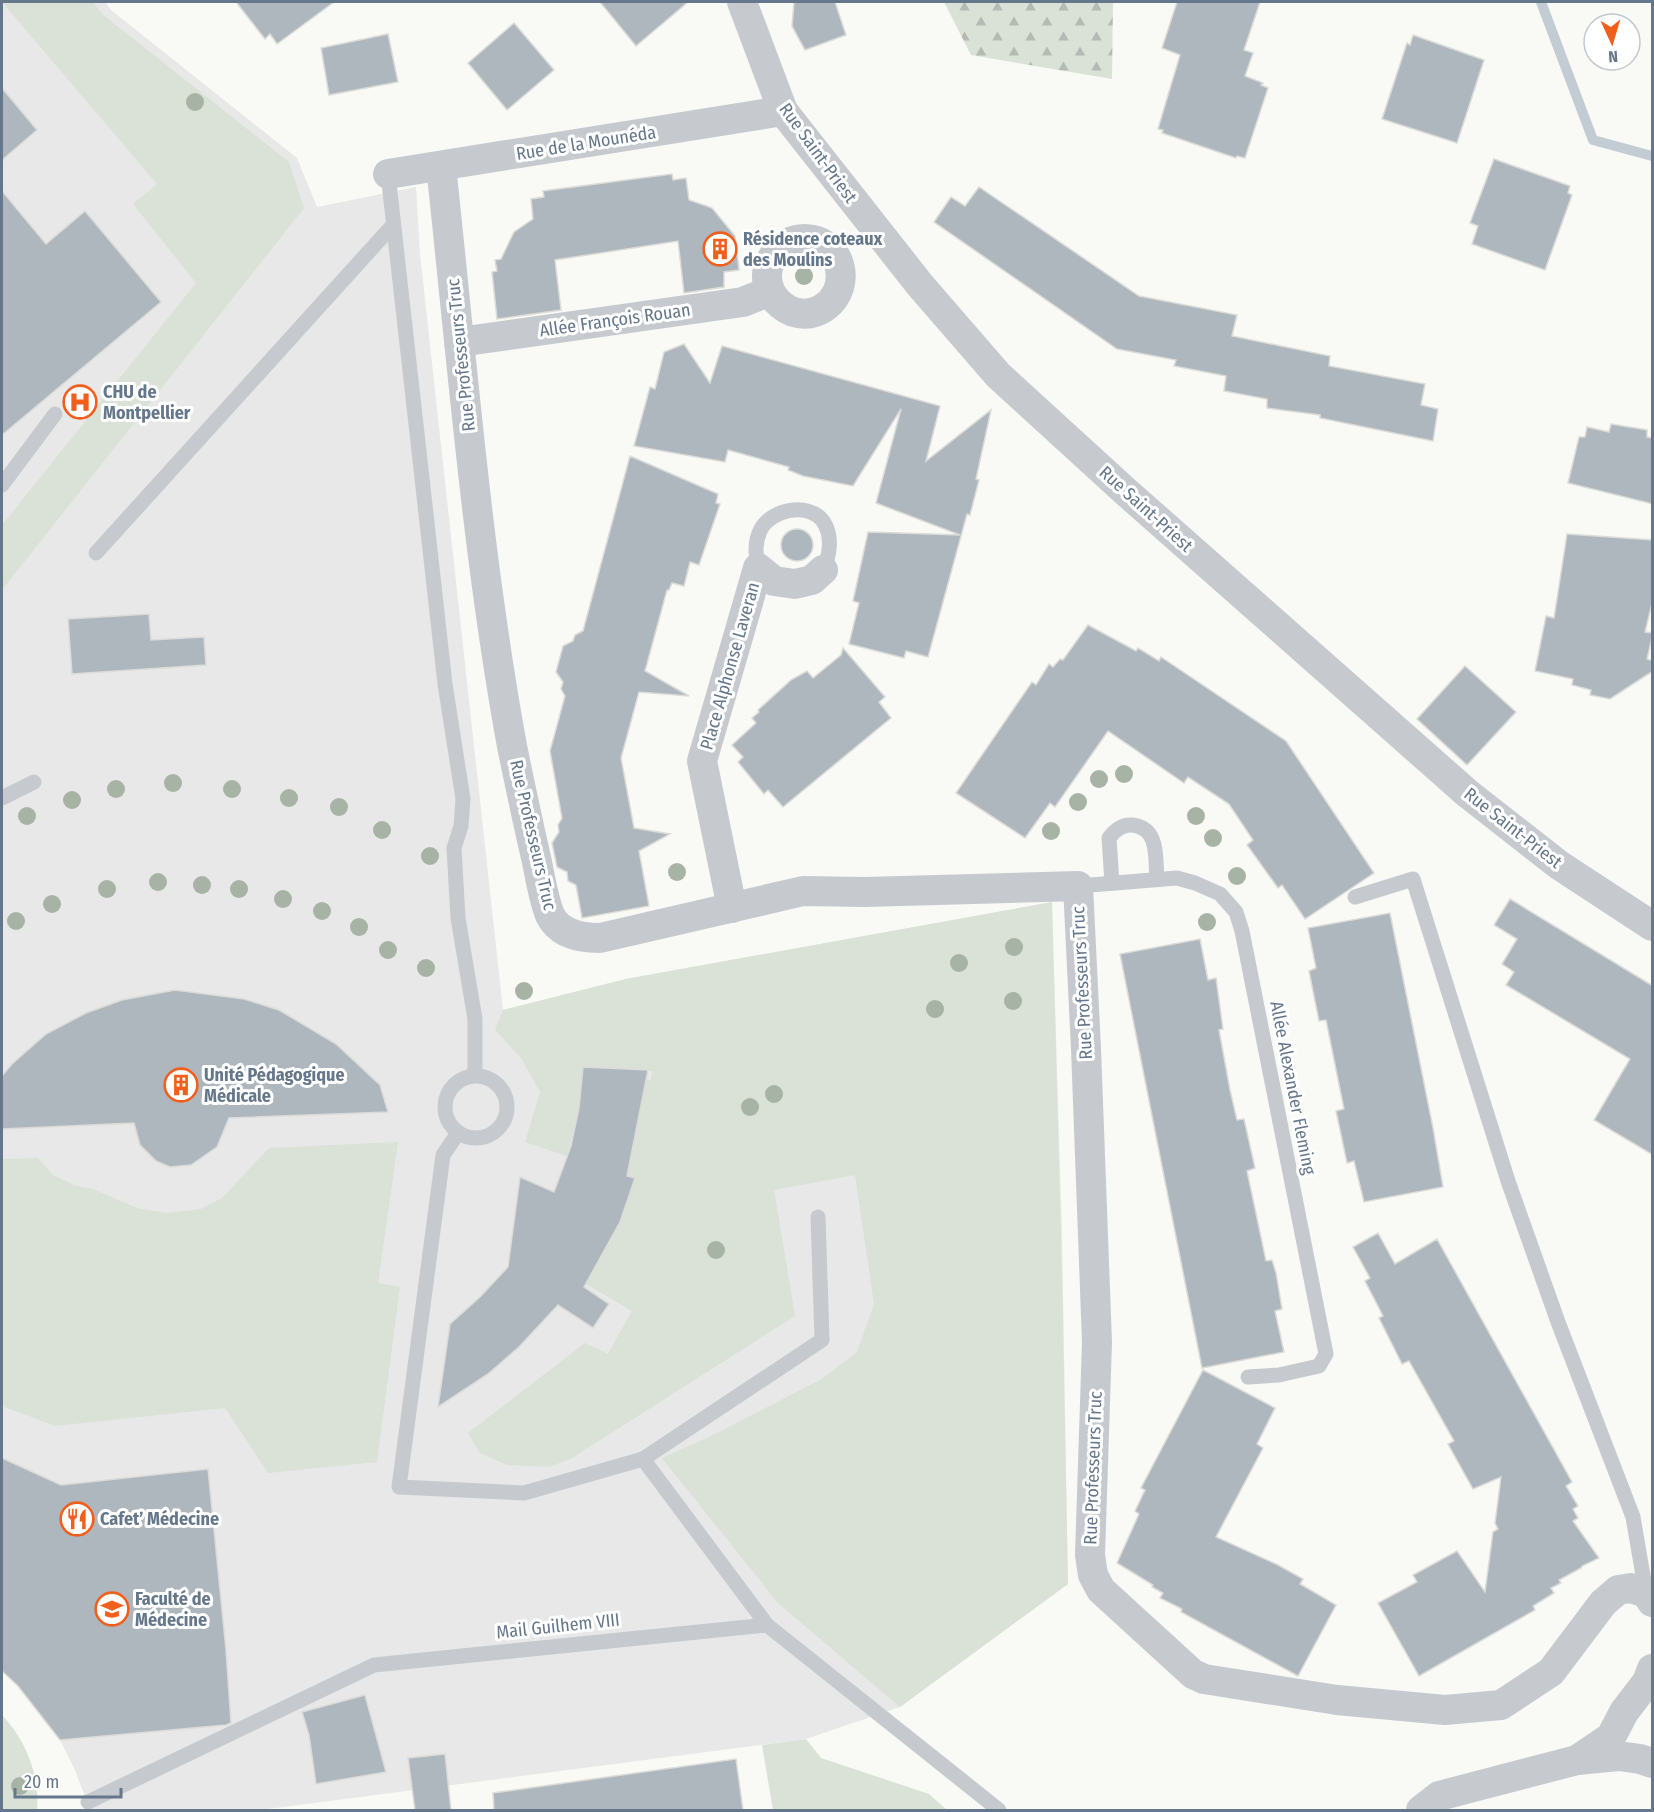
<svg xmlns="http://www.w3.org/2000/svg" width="1654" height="1812" viewBox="0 0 1654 1812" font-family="'Fira Sans Condensed',sans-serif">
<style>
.built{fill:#e7e8e7}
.grass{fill:#dae1d7}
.forest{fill:url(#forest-firs)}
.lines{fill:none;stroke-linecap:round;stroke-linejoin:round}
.stream{stroke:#c2ccd2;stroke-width:10}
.building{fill:#afb7be;stroke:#dbdbd8;stroke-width:1.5}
.lane{stroke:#c6cacf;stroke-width:15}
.street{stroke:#c6cacf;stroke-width:30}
.tree{fill:#a7b3a4}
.labels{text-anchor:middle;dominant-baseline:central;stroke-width:6;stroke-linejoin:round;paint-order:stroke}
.street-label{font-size:18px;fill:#65778a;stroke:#fff}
.poi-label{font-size:18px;font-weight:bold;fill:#65778a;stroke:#fff;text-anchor:start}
</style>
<defs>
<pattern id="forest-firs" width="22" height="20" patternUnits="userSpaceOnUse" patternTransform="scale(1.5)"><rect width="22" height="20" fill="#dae1d7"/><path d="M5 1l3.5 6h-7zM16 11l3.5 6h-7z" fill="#b4bbb4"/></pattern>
</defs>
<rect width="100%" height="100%" fill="#f9f9f6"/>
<polygon class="built" points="2,2 105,2 111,10 297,158 317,207 416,187 420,254 503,1010 626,979 1052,902 1062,1234 1068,1584 900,1707 806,1739 260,1810 90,1810 75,1770 60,1740 18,1686 2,1671"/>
<g class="grass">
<polygon points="2,2 93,2 102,14 289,162 304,208 2,590 2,525 196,283 133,204 157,184"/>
<polygon points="1052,902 1062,1280 1068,1584 900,1707 778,1603 662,1458 707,1438 822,1379 857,1352 874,1304 855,1175 774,1190 795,1316 572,1458 549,1467 507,1465 480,1453 468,1433 585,1343 608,1354 632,1311 576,1278 596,1265 611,1240 620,1195 635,1178 627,1176 646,1079 651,1080 652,1071 583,1067 579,1108 567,1156 525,1142 540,1092 521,1058 495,1030 503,1010 626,979"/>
<polygon points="398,1142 378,1283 400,1287 377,1462 268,1473 225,1408 55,1426 5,1407 2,1401 2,1159 38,1158 53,1175 76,1186 93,1189 137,1208 167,1213 201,1209 222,1198 269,1148"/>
<path d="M 2,1715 C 26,1740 40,1776 37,1810 L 2,1810 Z"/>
<polygon points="806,1739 821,1758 929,1794 947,1810 773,1810 762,1745"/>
</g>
<polygon class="forest" points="944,2 1113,2 1112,79 971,55"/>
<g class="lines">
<polyline class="stream" points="1541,2 1593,140 1652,156"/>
</g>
<g class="building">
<polygon points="236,2 334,2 277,44 270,34 265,39"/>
<polygon points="600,2 688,2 636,46"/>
<polygon points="794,2 835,2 846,35 805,50 792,26"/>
<polygon points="1177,2 1260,2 1244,50 1253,53 1245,76 1263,83 1261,85 1268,88 1245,158 1237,156 1236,158 1162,133 1163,130 1158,129 1180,55 1162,48"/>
<polygon points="514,23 554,70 507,110 468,63"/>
<polygon points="388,34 398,82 329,95 321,48"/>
<polygon points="1413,35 1484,60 1457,143 1382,119 1407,43 1410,45"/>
<polygon points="2,88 37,130 2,160"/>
<polygon points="1494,159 1570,186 1568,193 1572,195 1545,270 1472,244 1478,226 1470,223"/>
<polygon points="672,174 673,180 686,178 689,200 712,208 735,236 739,270 724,272 724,287 684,293 678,241 555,260 561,310 497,319 492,272 497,271 495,260 501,259 514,232 533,219 531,199 544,197 543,191"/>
<polygon points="979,187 1139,296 1237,315 1232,336 1330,356 1329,366 1425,384 1421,405 1438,409 1433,441 1320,418 1320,415 1267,408 1267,399 1224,391 1226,376 1174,366 1176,360 1117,349 934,222 951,197 965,206"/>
<polygon points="2,191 46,244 85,211 161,302 2,435"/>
<polygon points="684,344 710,383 722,346 940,406 926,461 991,410 976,479 979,480 970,515 967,514 928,657 906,651 904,658 849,644 859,603 853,601 868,532 960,535 876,503 901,409 853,486 803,476 788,470 789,467 728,450 725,462 634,446 650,387 655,389 664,352"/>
<polygon points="1611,424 1647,430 1647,437 1653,438 1653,504 1568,483 1579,437 1585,437 1587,427 1609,432"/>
<polygon points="630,456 718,494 716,503 720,504 699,565 690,562 684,586 672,583 669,590 667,590 645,671 689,696 639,692 621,758 634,828 670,834 639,851 649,906 582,918 576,885 568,881 567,872 557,867 552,843 559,832 558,825 562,818 550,751 565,696 561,689 563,682 556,672 563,646 573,641 575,635 583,631"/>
<circle cx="797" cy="545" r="16"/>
<polygon points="1567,534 1653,540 1653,599 1645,632 1653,633 1647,659 1653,661 1653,671 1610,699 1590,695 1591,690 1572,685 1573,679 1535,671 1546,616 1554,618"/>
<polygon points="149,614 151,640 204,637 206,665 72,674 68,619"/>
<polygon points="1088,625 1136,651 1138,648 1159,661 1161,657 1286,741 1374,873 1305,919 1282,885 1278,888 1247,845 1253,840 1229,804 1188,777 1184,783 1108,731 1055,807 1050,803 1025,838 956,793 1032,682 1036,685 1049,664 1053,667 1060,659 1063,660"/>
<polygon points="843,648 885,697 879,702 891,718 783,807 768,790 764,794 738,762 743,757 732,745 756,723 752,718 759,712 758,710 791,680 807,671 813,678 841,655"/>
<polygon points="1465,666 1516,712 1467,765 1417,719"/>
<polygon points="1510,899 1653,986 1653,1155 1594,1120 1630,1059 1506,985 1514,972 1502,964 1517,939 1494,925"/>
<polygon points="1390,913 1433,1128 1443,1187 1364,1202 1354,1161 1347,1163 1339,1125 1336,1111 1344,1109 1326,1020 1319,1021 1309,971 1316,968 1308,928"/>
<polygon points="1200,939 1208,980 1216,978 1223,1029 1219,1030 1230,1090 1237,1120 1244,1119 1255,1168 1247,1171 1266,1261 1272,1260 1276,1273 1282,1309 1275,1311 1284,1352 1202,1368 1120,954"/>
<polygon points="175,990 244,999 279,1010 336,1044 380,1085 388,1112 229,1118 217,1147 191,1165 170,1167 156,1161 140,1145 134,1123 2,1129 2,1076 12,1064 46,1034 86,1013 122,1000"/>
<polygon points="583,1067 648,1070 627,1176 635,1178 620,1222 584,1287 609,1304 593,1328 558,1305 519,1347 488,1374 438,1407 450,1324 480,1297 508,1267 520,1177 554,1192 571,1146 579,1108"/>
<polygon points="1378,1233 1395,1264 1437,1239 1572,1482 1566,1486 1578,1506 1573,1509 1578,1518 1573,1521 1599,1558 1582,1566 1581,1568 1559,1580 1561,1583 1551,1588 1554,1593 1533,1606 1535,1610 1419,1676 1378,1603 1417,1582 1413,1575 1457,1551 1485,1592 1493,1532 1498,1529 1495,1523 1501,1477 1473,1489 1448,1444 1454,1441 1409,1361 1402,1364 1379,1318 1383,1316 1365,1281 1370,1278 1353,1247"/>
<polygon points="1203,1370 1275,1408 1257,1444 1263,1448 1216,1537 1278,1565 1303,1579 1300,1584 1336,1605 1298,1676 1181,1612 1182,1609 1160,1598 1163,1593 1152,1587 1153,1585 1117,1563 1139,1514 1135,1511 1145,1490 1141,1488"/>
<polygon points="2,1458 61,1485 208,1469 226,1650 231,1723 226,1725 60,1740 18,1686 2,1671"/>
<polygon points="365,1695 386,1772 316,1784 309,1735 302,1712"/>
<polygon points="445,1754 451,1810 415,1810 408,1758"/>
<polygon points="736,1759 743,1810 494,1810 493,1793"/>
</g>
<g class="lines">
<g class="lane">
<polyline points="388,174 445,684 463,799 461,826 454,848 458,918 475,1019 475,1075"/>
<polyline points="2,485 55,414"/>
<polyline points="96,553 393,225"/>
<path d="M 758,568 C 756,555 754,544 760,531 C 769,510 808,501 823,521 C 833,536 830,555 823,570"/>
<polyline points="2,798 34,782"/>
<path d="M 1112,883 L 1109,838 C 1115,830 1122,824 1132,825 C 1160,828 1155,858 1157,879"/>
<polyline points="1078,886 1177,878 1195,883 1220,894 1236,912 1242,931 1326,1354 1319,1366 1279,1375 1248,1377"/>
<polyline points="1355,897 1413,879 1508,1181 1558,1322 1633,1517 1646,1593"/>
<circle cx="476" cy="1107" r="31"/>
<polyline points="458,1133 443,1155 399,1487 524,1493 643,1459 822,1340 818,1217"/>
<polyline points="643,1459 767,1625"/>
<polyline points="88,1802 374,1665 767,1625 999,1810"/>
</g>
<g class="street">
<polyline points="742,2 783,111 920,285 998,375 1125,491 1467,793 1559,865 1652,926"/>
<path d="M 441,166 C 462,360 477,555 512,746 C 520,785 528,823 537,862 C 540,877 544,901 550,915 C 559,934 580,938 600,938 L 803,891 L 865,892 L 1078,886 L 1086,1049 L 1097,1342 L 1090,1555 L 1093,1575 L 1101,1590 L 1193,1674 L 1204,1679 L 1337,1700 L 1445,1710 L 1501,1705 L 1551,1672 L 1603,1603 L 1618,1590 L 1631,1588 L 1646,1593 L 1652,1602"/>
<polyline points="388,174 783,111"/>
<path d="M 459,342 L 743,302 L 770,291 C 772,295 775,299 778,302 C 808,332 854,299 837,259 C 833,250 823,242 813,240 C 790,234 766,254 767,278 C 767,282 769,287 770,291"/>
<polyline points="732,908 702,761 758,568 774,581 795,584 812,580 823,570"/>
<polyline points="1652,1669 1647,1682 1624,1712 1611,1737 1577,1760 1619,1756 1640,1759 1652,1763"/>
<polyline points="1421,1810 1439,1796 1577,1760"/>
</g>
</g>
<g class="tree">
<circle cx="195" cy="102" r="9"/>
<circle cx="804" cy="276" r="9"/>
<circle cx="1124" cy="774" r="9"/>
<circle cx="1099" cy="779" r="9"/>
<circle cx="173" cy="783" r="9"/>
<circle cx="116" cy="789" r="9"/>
<circle cx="232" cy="789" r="9"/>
<circle cx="289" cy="798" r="9"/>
<circle cx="72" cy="800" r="9"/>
<circle cx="1078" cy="802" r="9"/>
<circle cx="339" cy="807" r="9"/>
<circle cx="27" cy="816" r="9"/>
<circle cx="1196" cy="816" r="9"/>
<circle cx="382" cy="830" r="9"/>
<circle cx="1051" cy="831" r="9"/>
<circle cx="1213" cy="838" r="9"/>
<circle cx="430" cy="856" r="9"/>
<circle cx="677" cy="872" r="9"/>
<circle cx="1237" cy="876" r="9"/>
<circle cx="158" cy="882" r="9"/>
<circle cx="202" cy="885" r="9"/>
<circle cx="107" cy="889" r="9"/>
<circle cx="239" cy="889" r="9"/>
<circle cx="283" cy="899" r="9"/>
<circle cx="52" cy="904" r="9"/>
<circle cx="322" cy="911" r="9"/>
<circle cx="16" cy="921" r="9"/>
<circle cx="1207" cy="922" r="9"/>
<circle cx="359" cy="927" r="9"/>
<circle cx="1014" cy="947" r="9"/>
<circle cx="388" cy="950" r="9"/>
<circle cx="959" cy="963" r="9"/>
<circle cx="426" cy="968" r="9"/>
<circle cx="524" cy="991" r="9"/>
<circle cx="1013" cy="1001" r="9"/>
<circle cx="935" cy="1009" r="9"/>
<circle cx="774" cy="1094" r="9"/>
<circle cx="750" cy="1107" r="9"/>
<circle cx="716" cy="1250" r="9"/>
<circle cx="20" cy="1786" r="9"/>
</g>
<defs>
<g id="building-ring" transform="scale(1.725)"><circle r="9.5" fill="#fff" stroke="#f25f1d" stroke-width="1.5"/><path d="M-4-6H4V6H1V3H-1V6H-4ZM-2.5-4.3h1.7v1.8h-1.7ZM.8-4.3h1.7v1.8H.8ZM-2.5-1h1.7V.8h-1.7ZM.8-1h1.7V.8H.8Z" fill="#f25f1d"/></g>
<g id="hospital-ring" transform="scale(1.725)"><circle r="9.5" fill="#fff" stroke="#f25f1d" stroke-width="1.5"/><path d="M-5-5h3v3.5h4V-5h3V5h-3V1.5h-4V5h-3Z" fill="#f25f1d"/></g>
<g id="restaurant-ring" transform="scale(1.725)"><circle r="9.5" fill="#fff" stroke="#f25f1d" stroke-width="1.5"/><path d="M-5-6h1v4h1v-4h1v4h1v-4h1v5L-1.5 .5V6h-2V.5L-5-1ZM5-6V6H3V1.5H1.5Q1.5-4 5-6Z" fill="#f25f1d"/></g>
<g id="university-ring" transform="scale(1.725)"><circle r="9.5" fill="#fff" stroke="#f25f1d" stroke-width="1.5"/><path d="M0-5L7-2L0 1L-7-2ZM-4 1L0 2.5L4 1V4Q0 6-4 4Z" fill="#f25f1d"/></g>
</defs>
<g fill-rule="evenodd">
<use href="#building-ring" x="720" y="249"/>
<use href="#hospital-ring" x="80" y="402"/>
<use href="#building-ring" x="181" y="1085"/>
<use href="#restaurant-ring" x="77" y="1519"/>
<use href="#university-ring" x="112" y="1609"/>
</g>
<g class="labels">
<g class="street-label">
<text transform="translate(586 143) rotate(-9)">Rue de la Mounéda</text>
<text transform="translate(818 153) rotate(54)">Rue Saint-Priest</text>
<text transform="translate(615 320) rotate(-8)">Allée François Rouan</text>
<text transform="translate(461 355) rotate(-96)">Rue Professeurs Truc</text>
<text transform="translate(1146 509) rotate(42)">Rue Saint-Priest</text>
<text transform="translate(730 666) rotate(-74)">Place Alphonse Laveran</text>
<text transform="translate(1513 828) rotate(38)">Rue Saint-Priest</text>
<text transform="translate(533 835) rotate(77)">Rue Professeurs Truc</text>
<text transform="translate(1082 983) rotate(-93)">Rue Professeurs Truc</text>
<text transform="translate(1293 1088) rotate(79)">Allée Alexander Fleming</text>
<text transform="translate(1093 1468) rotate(-88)">Rue Professeurs Truc</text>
<text transform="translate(558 1626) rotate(-6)">Mail Guilhem VIII</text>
</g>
<g class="poi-label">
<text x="743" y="239">Résidence coteaux<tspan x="743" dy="21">des Moulins</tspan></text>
<text x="103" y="392">CHU de<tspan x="103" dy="21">Montpellier</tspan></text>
<text x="204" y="1075">Unité Pédagogique<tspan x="204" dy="21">Médicale</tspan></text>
<text x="100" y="1519">Cafet’ Médecine</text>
<text x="135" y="1599">Faculté de<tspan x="135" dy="21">Médecine</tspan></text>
</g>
</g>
<rect width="1654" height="1812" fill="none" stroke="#65778a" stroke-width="6"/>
<g transform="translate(1612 42) rotate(176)"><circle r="28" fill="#ffffff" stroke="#c1c9d0" stroke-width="1.5"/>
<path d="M0-4.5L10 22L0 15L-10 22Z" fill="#f25f1d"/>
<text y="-9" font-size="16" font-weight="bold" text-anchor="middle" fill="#65778a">N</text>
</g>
<path d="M15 1788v9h106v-9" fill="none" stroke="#65778a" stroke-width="3"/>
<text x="24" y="1788" font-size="18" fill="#65778a" stroke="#ffffff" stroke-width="4.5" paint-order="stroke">20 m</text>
</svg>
